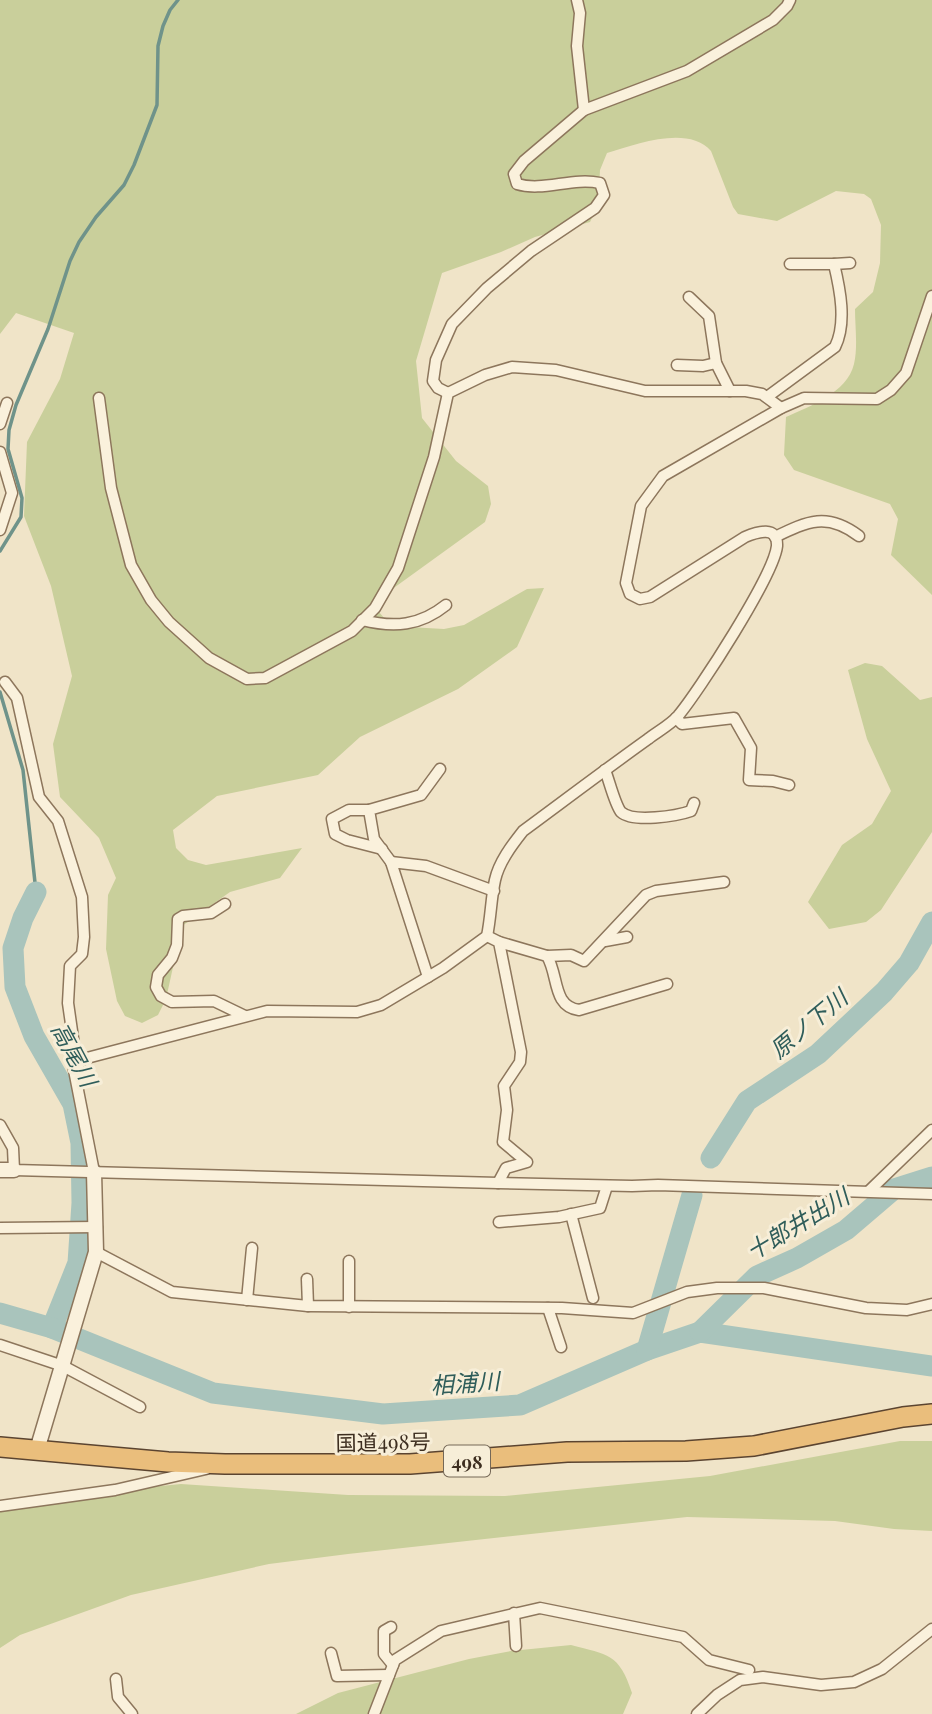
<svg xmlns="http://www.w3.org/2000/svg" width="932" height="1714" viewBox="0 0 932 1714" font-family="'Playfair Display','Noto Sans JP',serif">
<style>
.green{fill:#c9cf9b}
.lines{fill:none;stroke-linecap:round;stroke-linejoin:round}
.stream{stroke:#6f938a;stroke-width:3.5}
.river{stroke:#a9c4bc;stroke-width:21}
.minor-casing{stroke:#8d765c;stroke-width:13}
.tertiary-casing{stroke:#8d765c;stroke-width:17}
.trunk-casing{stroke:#5b4430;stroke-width:22}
.minor{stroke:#faf1dc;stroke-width:10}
.tertiary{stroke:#faf1dc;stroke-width:14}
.trunk{stroke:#eabe7c;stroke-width:19}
.labels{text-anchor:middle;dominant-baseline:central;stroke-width:6;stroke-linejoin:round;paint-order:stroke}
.shield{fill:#f7eed8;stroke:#756857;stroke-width:2}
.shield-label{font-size:19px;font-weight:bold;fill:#3d2e20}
.street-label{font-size:21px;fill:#3d2e20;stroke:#f7eed8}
.water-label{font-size:23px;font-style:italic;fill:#2f5d5a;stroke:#f7eed8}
</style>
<rect width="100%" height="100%" fill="#f0e4c8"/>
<g class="green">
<path d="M 0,0 L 932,0 L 932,595 L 891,555 L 898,519 L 890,504 L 794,470 L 784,455 L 786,417 C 810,406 847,393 854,364 C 858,347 855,326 855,309 L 873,292 L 880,263 L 881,225 L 871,199 L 864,194 L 836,191 L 777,221 L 738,214 L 733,207 L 711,151 C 688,125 637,144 607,153 L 600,170 L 598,205 L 590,222 L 535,237 L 501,252 L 442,273 L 416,361 L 422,418 L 456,461 L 488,486 L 491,504 L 485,522 L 384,595 L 379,612 L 391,626 L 444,629 L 464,625 L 527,589 L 544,588 L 517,647 L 458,689 L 360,737 L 318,775 L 217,796 L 173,830 L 176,848 L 188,860 L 206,865 L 302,848 L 280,878 L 230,892 L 182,926 L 166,999 L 158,1015 L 142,1023 L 125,1016 L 117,1001 L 106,949 L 108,895 L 116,878 L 99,838 L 60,797 L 53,744 L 72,676 L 51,586 L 24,516 L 27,442 L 60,379 L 74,333 L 16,313 L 0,334 Z"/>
<polygon points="865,663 882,666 920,700 932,697 932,832 881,910 866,922 829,929 808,902 842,845 872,824 891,791 867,739 848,670"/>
<polygon points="900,1441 932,1441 932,1531 894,1529 835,1521 687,1517 348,1554 269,1564 131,1595 20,1635 0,1648 0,1502 181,1484 348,1495 505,1496 710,1476"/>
<path d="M 571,1645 C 608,1655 619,1653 632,1693 L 623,1714 L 296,1714 L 338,1693 L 469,1659 L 511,1651 Z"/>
</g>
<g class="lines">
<g class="stream">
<polyline points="0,551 21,517 22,498 8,449 9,430 16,405 48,329 70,261 79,242 96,217 124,185 134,165 157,105 158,46 163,26 170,10 178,0"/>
<polyline points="0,692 23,770 36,892"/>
</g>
<g class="river">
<polyline points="36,892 23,918 13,948 15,987 34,1036 73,1104 81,1143 82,1203 78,1263 52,1328"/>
<polyline points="711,1158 747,1101 818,1054 884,992 909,963 932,922"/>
<polyline points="0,1313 52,1328 213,1393 383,1414 520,1405 647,1350 700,1332 932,1366"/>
<polyline points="700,1332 757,1276 797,1258 846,1230 894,1189 932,1177"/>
<polyline points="647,1350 692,1195"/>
</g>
<g class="minor-casing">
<g id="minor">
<polyline points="577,0 580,13 577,46 584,110"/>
<polyline points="834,264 850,263"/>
<polyline points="689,297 709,316 716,363 730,391"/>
<polyline points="677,365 703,366 716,363"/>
<path d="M 448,393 L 438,388 L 433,381 L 436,360 L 452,324 L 487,288 L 531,251 L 595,208 L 604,195 L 600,183 C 572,177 543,192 517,184 L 514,174 L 524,161 L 584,110 L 687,71 L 773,20 L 787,6 L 790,0"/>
<path d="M 767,397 L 835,347 C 847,323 840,289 834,264 L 790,264"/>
<polyline points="99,398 111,488 131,565 151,600 169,622 209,658 247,679 265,678 352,631 375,608 398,568 434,457 448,393 485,375 512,367 556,370 645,391 746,391 762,394 781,408"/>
<polyline points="0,424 7,403"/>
<polyline points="0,452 12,493 0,530"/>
<path d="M 775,537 C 808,521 827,512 859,536"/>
<path d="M 362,620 C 394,628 420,626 446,605"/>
<polyline points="5,682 17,698 39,797 58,821 82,897 84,937 82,954 70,966 68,1003 77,1066"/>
<polyline points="676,718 682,724 734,718 751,748 749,780 773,781 789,785"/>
<path d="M 605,770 C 609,780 615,805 621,812 C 633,823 677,816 691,811 L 694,803"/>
<polyline points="369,810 349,810 332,819 335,834 347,840 382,849"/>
<polyline points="391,862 374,839 369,810 421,795 440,769"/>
<polyline points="225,904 211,913 183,916 178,919 177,945 172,958 158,975 156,987 161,996 172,1002 214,1001 245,1016"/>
<polyline points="487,936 499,942 521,1052 520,1062 504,1086 507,1110 503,1142 527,1162 506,1168 498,1183"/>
<polyline points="605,941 627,937"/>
<path d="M 499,942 L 547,956 C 559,976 552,1006 579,1010 L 667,984"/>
<polyline points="547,956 571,955 584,961 646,895 656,891 724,882"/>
<polyline points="428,977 391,862 426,866 494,891"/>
<polyline points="0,1125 13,1148 14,1170 498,1183 632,1186 658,1185 932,1194"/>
<path d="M 94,1172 L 74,1070 L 83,1059 L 267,1011 L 357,1012 L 381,1005 L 443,968 L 487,936 C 491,917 491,898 495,880 C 499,862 512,845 523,831 C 565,800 606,769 648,739 C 657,732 670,725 678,716 C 699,691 774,575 777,546 C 778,525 757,532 745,537 L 650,597 L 640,599 L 630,594 L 626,583 L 641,506 L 663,476 L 781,408 L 804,398 L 877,399 L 891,390 L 906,373 L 932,296"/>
<polyline points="869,1191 932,1130"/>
<polyline points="571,1214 593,1298"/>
<polyline points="499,1222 559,1217 600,1208 607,1186"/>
<polyline points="0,1228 97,1227"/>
<polyline points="96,1252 172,1292 308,1306 562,1308 633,1313 687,1292 717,1288 764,1288 866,1308 907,1310 932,1304"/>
<polyline points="349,1261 349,1307"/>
<polyline points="307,1279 308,1306"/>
<polyline points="247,1300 252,1248"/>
<polyline points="548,1308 561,1347"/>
<polyline points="0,1345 63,1366 140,1407"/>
<polyline points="0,1506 115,1490 206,1469"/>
<polyline points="514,1613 516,1646"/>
<polyline points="391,1627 384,1631 384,1654 393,1665"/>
<polyline points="331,1653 337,1676 389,1675"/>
<polyline points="116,1679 118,1697 132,1714"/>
<polyline points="374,1714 395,1660 441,1631 540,1608 683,1637 709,1660 749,1670"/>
<polyline points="697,1714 717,1695 740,1680 763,1677 821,1685 854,1682 882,1669 932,1629"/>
</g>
</g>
<g class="tertiary-casing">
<g id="tertiary">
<polyline points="0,1170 14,1170"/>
<polyline points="37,1450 96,1252 94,1172"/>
</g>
</g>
<g class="trunk-casing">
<polyline id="trunk" points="0,1447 168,1462 225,1464 410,1464 567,1452 686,1451 754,1446 903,1417 932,1414"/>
</g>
<use href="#minor" class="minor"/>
<use href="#tertiary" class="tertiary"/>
<use href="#trunk" class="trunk"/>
</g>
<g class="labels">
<rect class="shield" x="444" y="1445.5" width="46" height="31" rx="5"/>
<g class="shield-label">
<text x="467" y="1461">498</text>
</g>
<g class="street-label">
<text transform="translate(383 1441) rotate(-1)">国道498号</text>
</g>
<g class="water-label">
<text transform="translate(808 1023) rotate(-40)">原ノ下川</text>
<text transform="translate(75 1054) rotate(62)">高尾川</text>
<text transform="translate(797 1223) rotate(-31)">十郎井出川</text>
<text transform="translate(465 1382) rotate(-4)">相浦川</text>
</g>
</g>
</svg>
